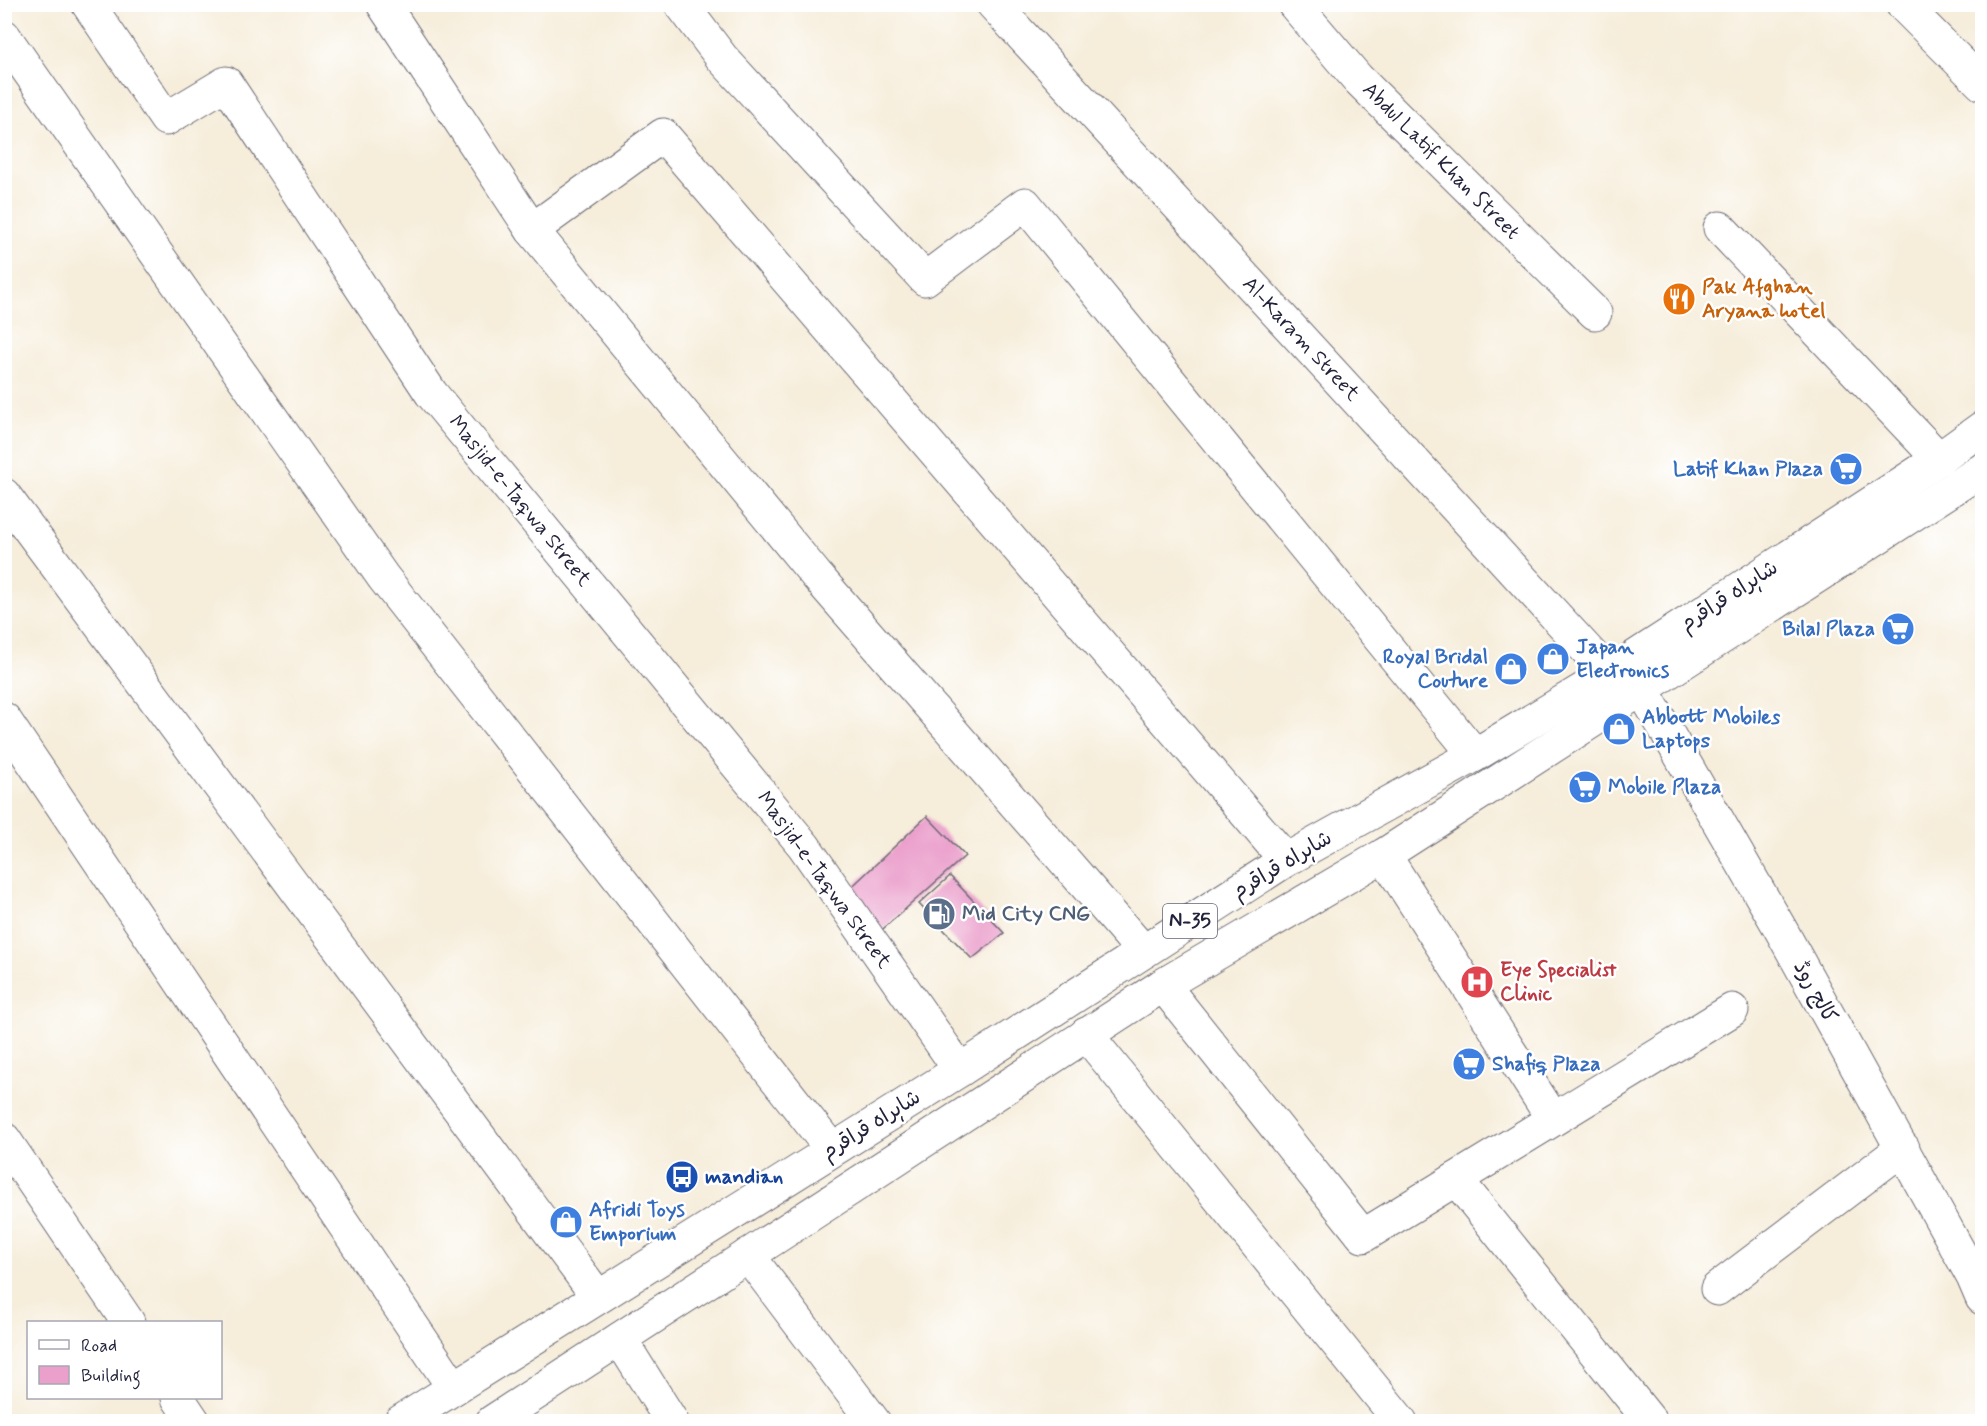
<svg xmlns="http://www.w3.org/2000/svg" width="1987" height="1426" viewBox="0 0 1987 1426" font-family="Mynerve,'Playpen Sans Arabic',sans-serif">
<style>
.building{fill:#eba0cc}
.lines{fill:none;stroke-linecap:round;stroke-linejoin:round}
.minor-casing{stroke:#6c6973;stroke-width:35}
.secondary-casing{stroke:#6c6973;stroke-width:35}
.trunk-casing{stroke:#6c6973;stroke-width:35}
.minor{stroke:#fff;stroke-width:33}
.secondary{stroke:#fff;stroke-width:33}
.trunk{stroke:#fff;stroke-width:33}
.labels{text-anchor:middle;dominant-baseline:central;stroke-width:5;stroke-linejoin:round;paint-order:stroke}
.shield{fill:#fff;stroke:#646476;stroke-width:1.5}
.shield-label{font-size:20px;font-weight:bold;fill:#22223b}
.street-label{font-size:21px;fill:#22223b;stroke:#fff}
.food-label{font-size:21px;font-weight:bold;fill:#c56008;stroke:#fff;text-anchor:start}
.shop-label{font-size:21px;font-weight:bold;fill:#366cbe;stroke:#fff;text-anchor:start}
.service-label{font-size:21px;font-weight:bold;fill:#4e5e75;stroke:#fff;text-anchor:start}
.health-label{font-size:21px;font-weight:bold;fill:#be3a42;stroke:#fff;text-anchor:start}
.transit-label{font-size:21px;font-weight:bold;fill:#164399;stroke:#fff;text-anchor:start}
</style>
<rect width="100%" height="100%" fill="#fff"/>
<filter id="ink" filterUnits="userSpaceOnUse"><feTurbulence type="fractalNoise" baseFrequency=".0167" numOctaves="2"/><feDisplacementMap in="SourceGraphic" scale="12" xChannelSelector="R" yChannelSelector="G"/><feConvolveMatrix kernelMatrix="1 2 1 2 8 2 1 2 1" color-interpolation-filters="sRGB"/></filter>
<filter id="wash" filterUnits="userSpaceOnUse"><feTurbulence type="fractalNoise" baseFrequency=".008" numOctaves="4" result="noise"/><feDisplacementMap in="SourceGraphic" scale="24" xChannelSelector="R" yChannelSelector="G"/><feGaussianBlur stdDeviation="1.35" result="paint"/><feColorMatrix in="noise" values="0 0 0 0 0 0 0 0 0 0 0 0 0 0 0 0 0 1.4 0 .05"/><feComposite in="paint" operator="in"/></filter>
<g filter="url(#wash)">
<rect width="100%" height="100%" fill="#f6edda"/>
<g id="blocks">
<g class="building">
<polygon points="927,816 965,856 875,936 842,896"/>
<polygon points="950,876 1004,933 972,959 919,904"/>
</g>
</g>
</g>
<g filter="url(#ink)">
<use href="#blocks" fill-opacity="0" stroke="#6c6973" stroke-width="1.5"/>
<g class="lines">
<g class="minor-casing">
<g id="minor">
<polyline points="88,4 166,119 226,83 431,393 804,846 960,1070"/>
<polyline points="383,4 532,230 816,575 1143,951"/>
<polyline points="681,4 722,58 925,279 1025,204 1475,755"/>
<polyline points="993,4 1609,674"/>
<polyline points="1294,4 1358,79 1595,313"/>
<polyline points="1902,4 1982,84"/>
<polyline points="4,36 383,577 832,1150"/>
<polyline points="1720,228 1939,459"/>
<polyline points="532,230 663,135 1286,860"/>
<polyline points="4,495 598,1297"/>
<polyline points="4,719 454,1388"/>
<polyline points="1384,855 1553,1119"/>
<polyline points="1163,985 1363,1236 1732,1010"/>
<polyline points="1086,1034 1401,1422"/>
<polyline points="4,1139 128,1322"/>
<polyline points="1456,1179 1651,1422"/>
<polyline points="748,1255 874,1422"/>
<polyline points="1717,1289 1903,1148"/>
<polyline points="620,1339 672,1422"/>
<polyline points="178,1398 194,1422"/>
</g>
</g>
<g class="secondary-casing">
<polyline id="secondary" points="1642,689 1781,930 1973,1277 1982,1298"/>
</g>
<g class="trunk-casing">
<g id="trunk">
<polyline points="400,1422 960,1070 1286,860 1475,755 1609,674 1939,459 1982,428"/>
<polyline points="492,1422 1163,985 1384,855 1982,470"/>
</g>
</g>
<use href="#minor" class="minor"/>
<use href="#secondary" class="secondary"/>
<use href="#trunk" class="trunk"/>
</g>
</g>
<defs>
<g id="restaurant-disc" transform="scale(1.725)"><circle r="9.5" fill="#e8710a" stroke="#fff"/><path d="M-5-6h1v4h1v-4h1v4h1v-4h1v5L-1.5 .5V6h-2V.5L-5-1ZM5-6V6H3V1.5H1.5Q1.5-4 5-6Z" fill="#fff"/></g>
<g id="supermarket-disc" transform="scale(1.725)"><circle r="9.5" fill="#3f7fe0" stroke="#fff"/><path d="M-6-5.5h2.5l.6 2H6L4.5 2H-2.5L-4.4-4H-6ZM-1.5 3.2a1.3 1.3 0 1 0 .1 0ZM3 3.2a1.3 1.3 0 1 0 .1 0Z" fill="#fff"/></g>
<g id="shop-disc" transform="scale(1.725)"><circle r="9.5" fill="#3f7fe0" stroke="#fff"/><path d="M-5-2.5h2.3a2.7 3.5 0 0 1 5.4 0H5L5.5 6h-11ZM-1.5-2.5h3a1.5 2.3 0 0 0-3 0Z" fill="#fff"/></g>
<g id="fuel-disc" transform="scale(1.725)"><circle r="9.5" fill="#5c6f8a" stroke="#fff"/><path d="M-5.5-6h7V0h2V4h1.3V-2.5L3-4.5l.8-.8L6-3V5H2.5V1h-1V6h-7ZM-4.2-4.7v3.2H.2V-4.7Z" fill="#fff"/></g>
<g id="hospital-disc" transform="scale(1.725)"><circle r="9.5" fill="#e0444e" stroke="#fff"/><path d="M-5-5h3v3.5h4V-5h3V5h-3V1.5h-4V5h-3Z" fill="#fff"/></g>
<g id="bus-disc" transform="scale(1.725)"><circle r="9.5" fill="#1a4fb4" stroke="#fff"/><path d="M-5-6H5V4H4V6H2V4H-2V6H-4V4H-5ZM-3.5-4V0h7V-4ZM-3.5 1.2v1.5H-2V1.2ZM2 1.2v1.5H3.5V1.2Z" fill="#fff"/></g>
</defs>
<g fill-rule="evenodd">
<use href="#restaurant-disc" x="1679" y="299"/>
<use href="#supermarket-disc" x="1846" y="469"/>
<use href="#supermarket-disc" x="1898" y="629"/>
<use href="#shop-disc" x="1553" y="659"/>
<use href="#shop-disc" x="1511" y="669"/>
<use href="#shop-disc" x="1619" y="729"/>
<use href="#supermarket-disc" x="1585" y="787"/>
<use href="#fuel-disc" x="939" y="914"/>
<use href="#hospital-disc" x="1477" y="982"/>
<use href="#supermarket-disc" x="1469" y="1064"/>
<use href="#bus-disc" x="682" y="1177"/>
<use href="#shop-disc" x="566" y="1222"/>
</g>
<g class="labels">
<rect class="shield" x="1163" y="904" width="54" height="34" rx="4.5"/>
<g class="shield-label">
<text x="1190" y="921">N-35</text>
</g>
<g class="street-label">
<text transform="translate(1441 161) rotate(45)">Abdul Latif Khan Street</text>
<text transform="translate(1301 339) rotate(47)">Al-Karam Street</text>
<text transform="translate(520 501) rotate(51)">Masjid-e-Taqwa Street</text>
<text transform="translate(1729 596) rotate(-33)">شاہراہ قراقرم</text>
<text transform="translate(1282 865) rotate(-31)">شاہراہ قراقرم</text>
<text transform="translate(824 880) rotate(54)">Masjid-e-Taqwa Street</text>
<text transform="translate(1815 992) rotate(61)">کالج روڈ</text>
<text transform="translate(871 1125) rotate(-32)">شاہراہ قراقرم</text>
</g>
<g class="food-label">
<text x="1702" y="287">Pak Afghan<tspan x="1702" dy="24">Aryana hotel</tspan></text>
</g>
<g class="shop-label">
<text x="1823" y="469" text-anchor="end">Latif Khan Plaza</text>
<text x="1875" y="629" text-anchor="end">Bilal Plaza</text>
<text x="1576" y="647">Japan<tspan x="1576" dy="24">Electronics</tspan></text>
<text x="1488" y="657" text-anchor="end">Royal Bridal<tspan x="1488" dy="24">Couture</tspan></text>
<text x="1642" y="717">Abbott Mobiles<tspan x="1642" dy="24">Laptops</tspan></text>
<text x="1608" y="787">Mobile Plaza</text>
<text x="1492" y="1064">Shafiq Plaza</text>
<text x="589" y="1210">Afridi Toys<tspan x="589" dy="24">Emporium</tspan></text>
</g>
<g class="service-label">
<text x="962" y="914">Mid City CNG</text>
</g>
<g class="health-label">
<text x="1500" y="970">Eye Specialist<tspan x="1500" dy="24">Clinic</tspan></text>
</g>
<g class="transit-label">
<text x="705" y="1177">mandian</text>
</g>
</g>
<rect width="1987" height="1426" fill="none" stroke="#fff" stroke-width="24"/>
<rect x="27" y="1321" width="195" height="78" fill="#ffffff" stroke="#a7a7b1" stroke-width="1.5"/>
<rect x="39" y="1340" width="30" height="9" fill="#ffffff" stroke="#a7a7b1" stroke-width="1.5"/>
<text x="81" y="1351" font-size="18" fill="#22223b">Road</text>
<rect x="39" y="1366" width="30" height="18" fill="#eba0cc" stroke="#a7a7b1" stroke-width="1.5"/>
<text x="81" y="1381" font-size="18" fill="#22223b">Building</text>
</svg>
